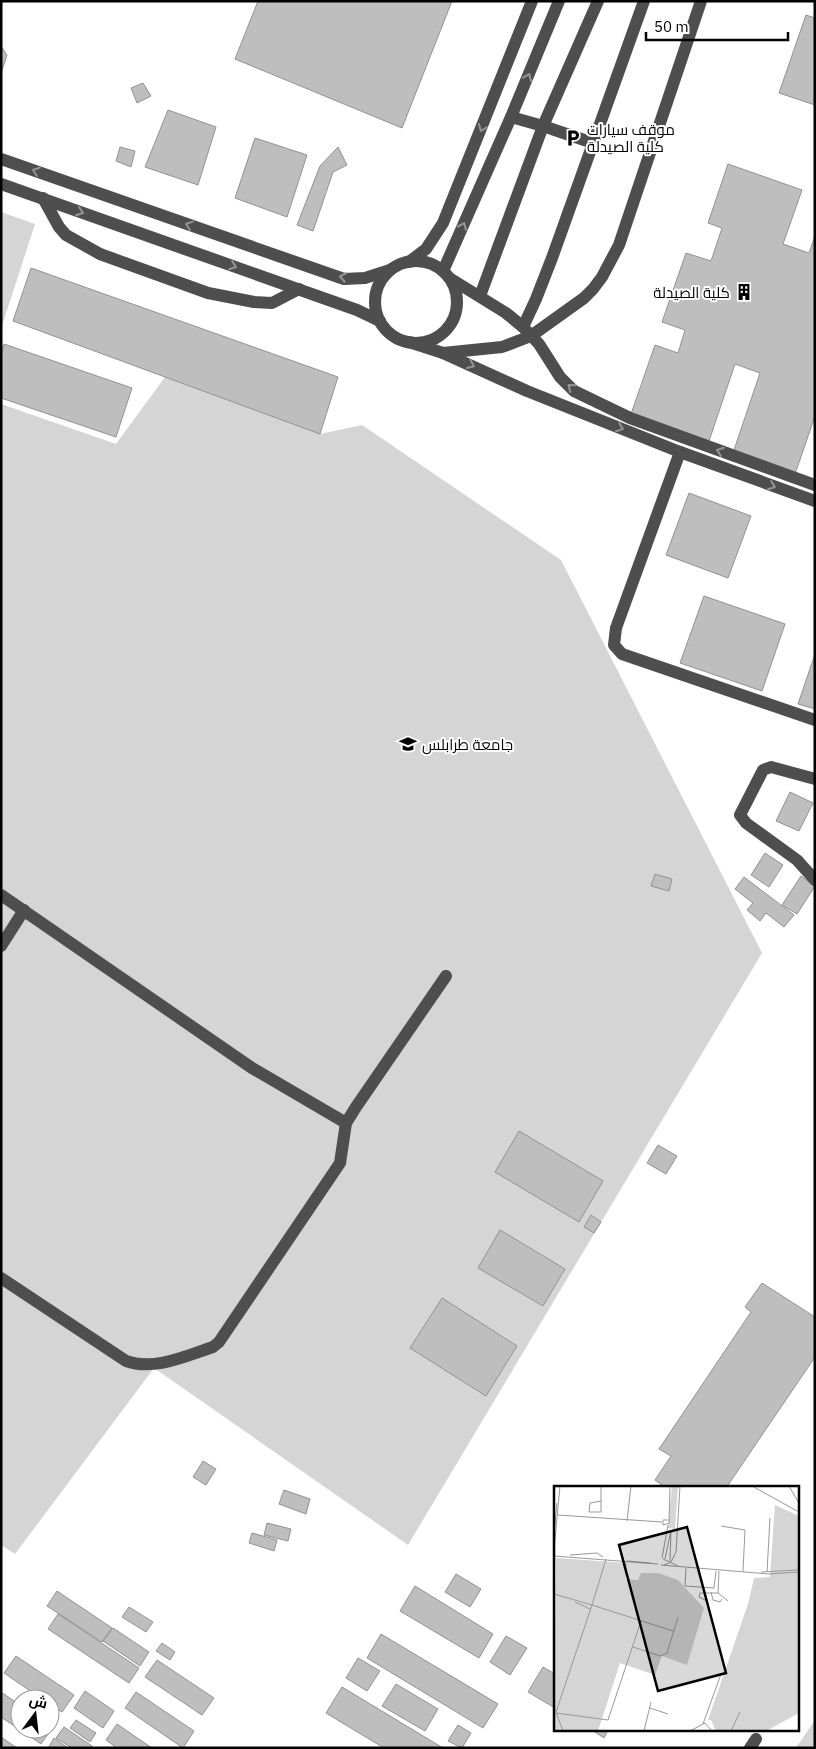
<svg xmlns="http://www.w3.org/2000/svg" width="816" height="1749" viewBox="0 0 816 1749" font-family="'IBM Plex Sans',Cairo,sans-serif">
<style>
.green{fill:#d5d5d5}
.building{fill:#bebebe;stroke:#929292}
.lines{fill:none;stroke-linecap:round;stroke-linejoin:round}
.minor{stroke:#4e4e4e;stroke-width:12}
.oneway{stroke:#959595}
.labels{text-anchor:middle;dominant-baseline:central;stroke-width:4;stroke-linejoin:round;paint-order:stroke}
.poi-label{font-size:15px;fill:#000;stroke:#fff;text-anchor:start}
.inset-road{fill:none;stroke:#999;stroke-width:1}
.view{fill:#000;fill-opacity:0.15;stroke:#000;stroke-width:2.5}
.inset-edge{fill:none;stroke:#000;stroke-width:2.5}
</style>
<rect width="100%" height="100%" fill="#fff"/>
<g class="green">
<polygon points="1,212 35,224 1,329"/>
<polygon points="165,377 320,434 362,425 561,560 762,953 408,1545 154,1368 15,1554 1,1545 1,404 116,444"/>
<polygon points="815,1720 815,1748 796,1748"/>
</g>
<g class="building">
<polygon points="258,1 452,1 402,128 235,59"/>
<polygon points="806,15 815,18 815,105 779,93"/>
<polygon points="1,46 7,55 1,73"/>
<polygon points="143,83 151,96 137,103 131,88"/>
<polygon points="168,110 216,127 198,185 145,167"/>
<polygon points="255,138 307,155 287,217 235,198"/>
<polygon points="120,147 135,151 131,167 116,161"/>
<polygon points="338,147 347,165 333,172 313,231 297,225 320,166"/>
<polygon points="728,164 802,190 783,244 809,253 815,236 815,416 795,474 733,453 760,373 735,364 709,441 631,414 655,345 678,353 685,330 662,322 686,253 711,261 722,228 708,223"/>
<polygon points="31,268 338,377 320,434 13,321"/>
<polygon points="4,344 132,388 116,437 1,398 1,354"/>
<polygon points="689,493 751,516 728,578 666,555"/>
<polygon points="704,596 785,624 762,691 680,663"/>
<polygon points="815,654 815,709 798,704"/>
<polygon points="790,792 813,803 799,831 776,821"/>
<polygon points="765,853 783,865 769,887 751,875"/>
<polygon points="655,874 672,879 669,891 651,886"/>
<polygon points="801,876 815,886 797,914 782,905"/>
<polygon points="744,877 794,915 784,927 766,913 760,921 747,910 753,903 735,889"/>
<polygon points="519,1131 603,1181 579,1222 495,1172"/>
<polygon points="658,1145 677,1156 666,1174 647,1163"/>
<polygon points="591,1215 601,1222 594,1233 584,1227"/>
<polygon points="500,1230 565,1269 543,1306 478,1268"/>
<polygon points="762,1283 815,1317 815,1357 726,1488 666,1488 655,1480 671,1456 659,1449 751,1312 745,1307"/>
<polygon points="442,1298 517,1346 486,1396 410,1348"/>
<polygon points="203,1461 216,1469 206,1485 193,1477"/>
<polygon points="284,1490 310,1499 306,1514 279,1504"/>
<polygon points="267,1523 291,1529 288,1541 264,1535"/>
<polygon points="252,1533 277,1540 274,1551 249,1543"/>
<polygon points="456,1574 481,1589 470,1607 445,1592"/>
<polygon points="415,1586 493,1634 479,1658 400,1611"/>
<polygon points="57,1591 112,1628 102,1642 47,1606"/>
<polygon points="129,1607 153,1622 146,1632 122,1617"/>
<polygon points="58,1614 139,1668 129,1683 48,1629"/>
<polygon points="113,1628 149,1652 140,1666 103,1641"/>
<polygon points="381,1634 498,1704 483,1728 367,1658"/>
<polygon points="506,1636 527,1648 510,1675 490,1662"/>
<polygon points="162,1643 175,1652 170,1660 156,1651"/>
<polygon points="16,1656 74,1695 62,1712 50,1704 50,1699 42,1699 4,1673"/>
<polygon points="358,1658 380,1671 367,1691 346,1678"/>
<polygon points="157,1660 214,1698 202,1715 145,1677"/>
<polygon points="543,1667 555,1674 555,1708 528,1692"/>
<polygon points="396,1684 438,1709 425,1731 382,1706"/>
<polygon points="342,1687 443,1748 384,1748 326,1713"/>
<polygon points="85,1691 114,1711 103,1728 74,1708"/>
<polygon points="1,1692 20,1705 20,1729 50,1729 50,1725 53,1727 41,1744 1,1717"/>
<polygon points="136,1692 194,1731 183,1748 125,1708"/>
<polygon points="76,1720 96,1733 90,1742 70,1728"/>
<polygon points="117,1724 152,1748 117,1748 106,1740"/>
<polygon points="458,1725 471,1733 462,1748 448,1741"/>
<polygon points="64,1727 92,1746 91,1748 72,1748 56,1738"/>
<polygon points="592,1730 608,1730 604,1738"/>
<polygon points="1,1737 17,1748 1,1748"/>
<polygon points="54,1738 68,1748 48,1748"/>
</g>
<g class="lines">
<g class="minor">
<polyline points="511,117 543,126 593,143"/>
<polyline points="1,159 344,279 365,278 390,270"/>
<polyline points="1,184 357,310 380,321"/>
<polyline points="43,198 59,227 66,235 100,254 208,293 254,302 272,303 299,289"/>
<circle cx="416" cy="302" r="41"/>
<polyline points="409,262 426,249 443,223 532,1"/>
<polyline points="443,271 511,117 559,1"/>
<polyline points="451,279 506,313 523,327 539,344 560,377 574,391 630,418 815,485"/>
<polyline points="480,296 543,126 598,1"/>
<polyline points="523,327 536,299 552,258 644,1"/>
<polyline points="409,342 443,353 527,391 680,452 815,501"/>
<polyline points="443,353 502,347 531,336 584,298 593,289 602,277 619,245 701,1"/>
<polyline points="680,452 616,628 614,645 622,654 815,720"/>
<polyline points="815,779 771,767 763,770 740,815 746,823 797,860 815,880"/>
<polyline points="1,895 252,1068 346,1123"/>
<polyline points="1,946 24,910"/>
<path d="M 1,1278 L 126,1361 C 154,1371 186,1356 213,1347 L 219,1342 L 340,1163 L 346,1123 L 356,1107 L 446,976"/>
<polyline points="750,1748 756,1739"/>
</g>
</g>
<defs><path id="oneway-chevron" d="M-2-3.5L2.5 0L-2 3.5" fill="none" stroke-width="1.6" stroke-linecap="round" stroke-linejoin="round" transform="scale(1.25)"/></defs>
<g class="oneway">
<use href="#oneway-chevron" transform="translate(528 77) rotate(-67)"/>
<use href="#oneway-chevron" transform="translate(482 128) rotate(112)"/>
<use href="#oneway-chevron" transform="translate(36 171) rotate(-161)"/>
<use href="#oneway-chevron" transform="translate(80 212) rotate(20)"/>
<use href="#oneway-chevron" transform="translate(189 225) rotate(-161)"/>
<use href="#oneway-chevron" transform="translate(463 226) rotate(-66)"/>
<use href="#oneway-chevron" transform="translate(233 266) rotate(20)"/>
<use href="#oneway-chevron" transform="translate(343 277) rotate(-170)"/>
<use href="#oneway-chevron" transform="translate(471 365) rotate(24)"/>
<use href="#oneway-chevron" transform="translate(571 387) rotate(-141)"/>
<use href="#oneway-chevron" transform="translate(620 428) rotate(21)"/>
<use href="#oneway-chevron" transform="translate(720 451) rotate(-160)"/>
<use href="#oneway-chevron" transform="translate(772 486) rotate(20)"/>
</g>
<defs>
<g id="parking-bare" transform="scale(1.35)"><path d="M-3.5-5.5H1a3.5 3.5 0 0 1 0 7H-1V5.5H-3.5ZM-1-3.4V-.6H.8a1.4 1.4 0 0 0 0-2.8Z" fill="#000" stroke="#fff" stroke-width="2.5" paint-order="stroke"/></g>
<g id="building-bare" transform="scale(1.35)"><path d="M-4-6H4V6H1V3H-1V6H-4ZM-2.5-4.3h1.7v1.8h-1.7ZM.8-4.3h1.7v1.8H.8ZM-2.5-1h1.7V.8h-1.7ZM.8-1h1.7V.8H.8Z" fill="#000" stroke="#fff" stroke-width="2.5" paint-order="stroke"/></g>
<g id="university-bare" transform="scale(1.35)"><path d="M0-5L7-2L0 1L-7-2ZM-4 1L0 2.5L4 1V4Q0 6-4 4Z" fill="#000" stroke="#fff" stroke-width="2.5" paint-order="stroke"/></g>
</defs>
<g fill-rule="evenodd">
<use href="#parking-bare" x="573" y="138"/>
<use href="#building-bare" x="744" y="292"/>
<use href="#university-bare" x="408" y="744"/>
</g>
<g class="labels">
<g class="poi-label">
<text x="587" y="129">موقف سيارات<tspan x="587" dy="17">كلية الصيدلة</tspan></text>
<text x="730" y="292" text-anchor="end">كلية الصيدلة</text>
<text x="422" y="744">جامعة طرابلس</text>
</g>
</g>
<g transform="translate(554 1486)">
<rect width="245" height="245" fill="#fff"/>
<path d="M 118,0 L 124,0 L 121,43 L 114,42 ZM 221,19 L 245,30 L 245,227 L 212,245 L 162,245 L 157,234 L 154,234 L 194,118 L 200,92 L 216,91 ZM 2,72 L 73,77 L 72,93 L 84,94 L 87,87 L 104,87 L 124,94 L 150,122 L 133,179 L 108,170 L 101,189 L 66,177 L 44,245 L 0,245 Z" fill="#d5d5d5"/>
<path class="inset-road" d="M 47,0 L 47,26 L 35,26 L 36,17 L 47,15M 198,0 L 245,26M 235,0 L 245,17M 4,29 L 108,36M 114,34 L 109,34 L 109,39 L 115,37 L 116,0M 73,35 L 77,0M 167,40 L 191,44 L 189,85M 0,48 L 3,17M 0,64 L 6,0M 16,69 L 43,67 L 49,71M 0,70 L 104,78M 108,72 L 114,39M 52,73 L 38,119 L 119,145M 109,73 L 124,80M 111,73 L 117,44 L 116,75M 73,75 L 96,77M 107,79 L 215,88 L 245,86M 110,79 L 117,76 L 122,66 L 126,0M 132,82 L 131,100 L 160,102 L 162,85M 165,85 L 164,107 L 174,115M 207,86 L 245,84M 213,86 L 216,32M 157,106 L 159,114 L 166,116 L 168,113M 0,108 L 38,119 L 2,226 L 9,245M 153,115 L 145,111 L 146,107 L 164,107M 21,116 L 36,123M 79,161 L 106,170 L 113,167 L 124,131M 96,222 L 114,228M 2,227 L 54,234 L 87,135M 149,238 L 167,188M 90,245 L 97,216M 136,245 L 151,237 L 158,245M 177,245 L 186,226"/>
<path class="view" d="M 133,41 L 172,187 L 104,205 L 65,59 Z"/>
<rect width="245" height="245" class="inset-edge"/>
</g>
<rect width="816" height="1749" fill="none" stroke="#000000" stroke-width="5"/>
<g transform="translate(35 1714) rotate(15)"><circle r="24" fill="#ffffff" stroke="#999999"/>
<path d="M0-4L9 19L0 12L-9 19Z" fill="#000000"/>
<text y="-8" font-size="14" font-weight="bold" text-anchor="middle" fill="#000000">ش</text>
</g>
<path d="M646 32v8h142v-8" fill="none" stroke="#000000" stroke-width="2.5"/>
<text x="654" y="32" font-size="15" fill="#000000" stroke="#ffffff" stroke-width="4" paint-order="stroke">50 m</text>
</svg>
